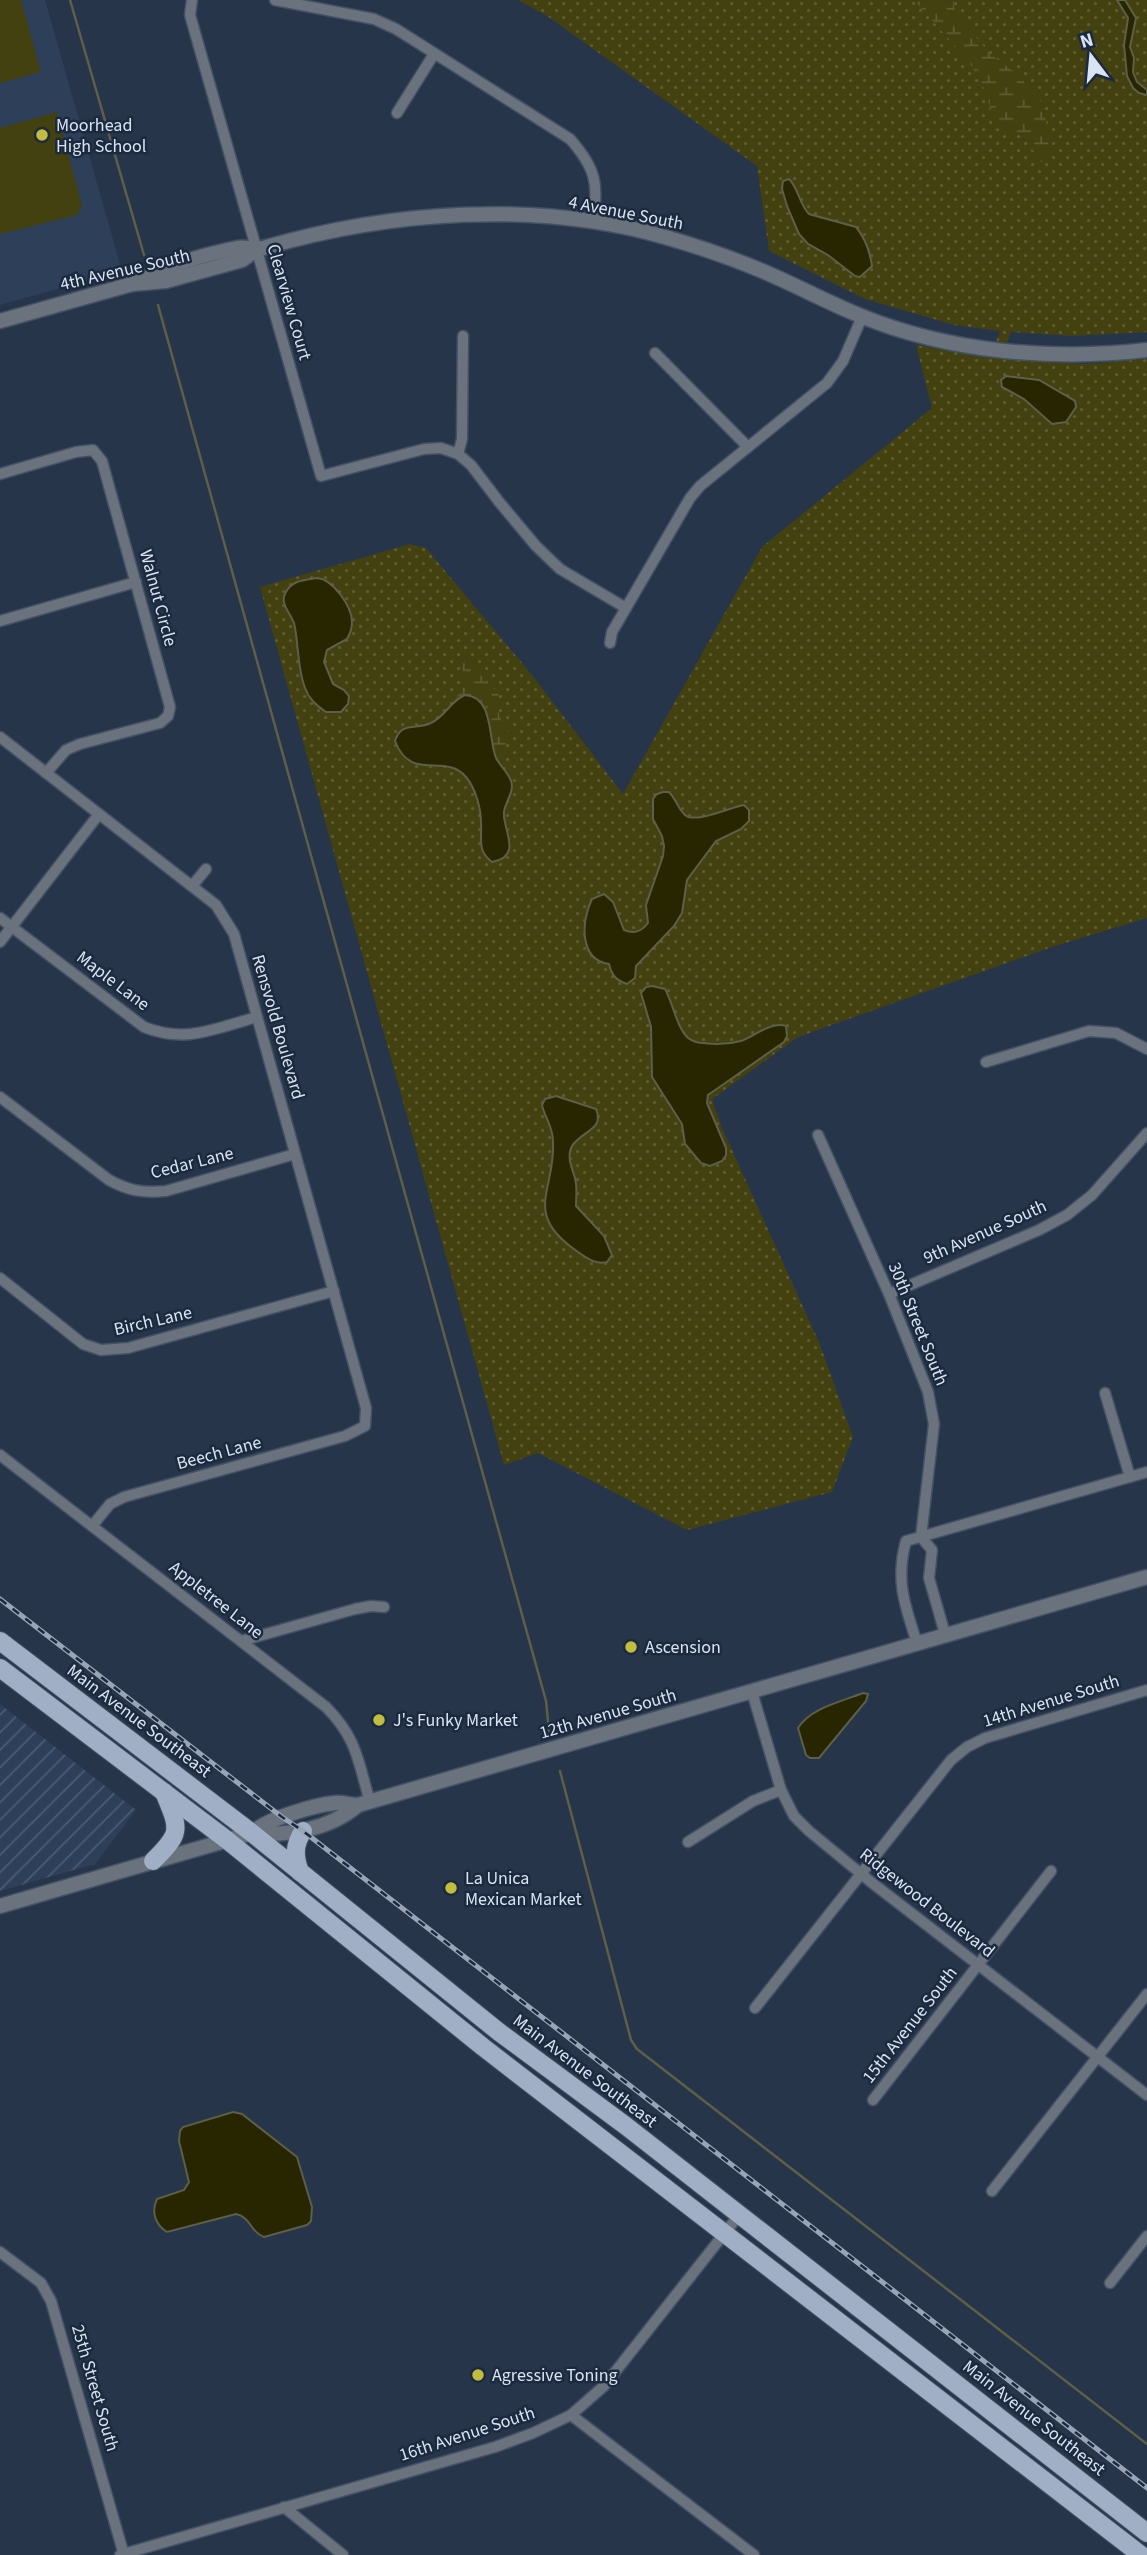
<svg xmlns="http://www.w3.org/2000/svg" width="1147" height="2555" viewBox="0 0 1147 2555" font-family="'Source Sans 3',sans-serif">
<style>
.built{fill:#2e3f5a}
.industrial{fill:url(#industrial-furrows)}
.grass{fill:url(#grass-dots)}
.wetland{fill:url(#wetland-marsh)}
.pitch{fill:#434110}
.water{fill:#282600;stroke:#5d5f48;stroke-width:2}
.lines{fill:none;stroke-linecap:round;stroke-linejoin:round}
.stream{stroke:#5d5f48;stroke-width:2.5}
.minor-casing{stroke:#435165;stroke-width:13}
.tertiary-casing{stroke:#435165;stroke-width:17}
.primary-casing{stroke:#435165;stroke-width:20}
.minor{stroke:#6a727d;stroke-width:10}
.tertiary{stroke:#6a727d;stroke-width:14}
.primary{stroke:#a0afc5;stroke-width:18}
.rail-casing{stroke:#99a5b6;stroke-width:5}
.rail{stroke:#1c2a3f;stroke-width:2.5;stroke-dasharray:8;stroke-linecap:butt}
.poi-dot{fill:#c2bd3f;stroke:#1c2a3f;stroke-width:2.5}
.labels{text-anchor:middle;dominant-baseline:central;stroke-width:5;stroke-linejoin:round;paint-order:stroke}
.poi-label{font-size:18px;fill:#d9e3f1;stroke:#1c2a3f;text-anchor:start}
.street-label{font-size:18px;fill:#d9e3f1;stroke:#1c2a3f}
</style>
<defs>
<pattern id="industrial-furrows" width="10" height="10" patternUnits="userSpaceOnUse" patternTransform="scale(1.75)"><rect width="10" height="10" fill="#2e3f5a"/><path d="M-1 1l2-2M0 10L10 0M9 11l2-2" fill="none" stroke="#4c5b72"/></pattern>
<pattern id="grass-dots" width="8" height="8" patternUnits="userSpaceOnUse" patternTransform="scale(1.75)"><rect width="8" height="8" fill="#434110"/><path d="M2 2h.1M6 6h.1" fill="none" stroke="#5e5c33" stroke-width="1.8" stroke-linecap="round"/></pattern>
<pattern id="wetland-marsh" width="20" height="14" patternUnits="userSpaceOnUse" patternTransform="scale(1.75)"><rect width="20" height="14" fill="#434110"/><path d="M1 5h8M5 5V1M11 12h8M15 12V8" fill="none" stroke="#5e5c33"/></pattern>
</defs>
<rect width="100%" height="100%" fill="#26354a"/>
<polygon class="built" points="0,0 45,0 122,271 0,305"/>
<polygon class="industrial" points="0,1704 136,1810 95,1864 0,1891"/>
<polygon class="grass" points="518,0 1147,0 1147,332 1072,336 1011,332 1001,359 1084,364 1147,359 1147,918 1055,946 798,1037 712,1099 722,1128 819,1342 853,1437 832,1492 687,1530 538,1453 504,1465 260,587 410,544 426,548 532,675 623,794 762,547 932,408 916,345 990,358 1000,331 954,325 865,299 769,251 757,166 547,16"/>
<g class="wetland">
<polygon points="914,0 953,0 955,11 989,53 1021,77 1027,87 1042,103 1053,152 1049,161 1046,163 1041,162 1023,136 996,128 986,93 970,63"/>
<polygon points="467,658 475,663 484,681 497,691 499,697 499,716 509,732 504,756 512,774 512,782 497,759 486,713 465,695 457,698 464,686 462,664"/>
</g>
<g class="pitch">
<polygon points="0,0 21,0 41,72 0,83"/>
<polygon points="57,112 82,206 77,215 0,234 0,128"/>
</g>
<g class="water">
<polygon points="1117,0 1125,0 1136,18 1130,47 1134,58 1133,72 1137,82 1147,90 1147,95 1139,93 1133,88 1127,76 1124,45 1128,18"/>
<path d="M 789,179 C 799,189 799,204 809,214 L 856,227 C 865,238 870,252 872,266 L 860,277 L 855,276 L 828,255 L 808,244 L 799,234 L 787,206 L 782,189 L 783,181 Z"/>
<polygon points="1006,376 1039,380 1075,401 1076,407 1066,422 1052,424 1024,399 1002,387 1001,380"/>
<path d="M 317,578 C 333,579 352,607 352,622 C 352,628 350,634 347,639 L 327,650 L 324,662 L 333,684 L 344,690 L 349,696 L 348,704 L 341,712 L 326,712 C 316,705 309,699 305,688 C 297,668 299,644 294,623 C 291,614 280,604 285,594 C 291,580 304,580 317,578 Z"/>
<path d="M 465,695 C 494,697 488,738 496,758 C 500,766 508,772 511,781 C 515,791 505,802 504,812 C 502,829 524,856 492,862 C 477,851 482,840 481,823 C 481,809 476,789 466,777 C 445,752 411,783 395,741 C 401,721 416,730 431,723 C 446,716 450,701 465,695 Z"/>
<path d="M 663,792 L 669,792 C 676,799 678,809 685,815 C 695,824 731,807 744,805 L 749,810 L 749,821 L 741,829 L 716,841 L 687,880 L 682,913 L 674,926 L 636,966 L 635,978 L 627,984 C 616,980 612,976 609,964 C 579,960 581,921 592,899 L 604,894 L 613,902 L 624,930 C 634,934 641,932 648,923 L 646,905 L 663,856 L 664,846 L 662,836 L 653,819 L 653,799 L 657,794 Z"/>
<path d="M 652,986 L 665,989 C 673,1003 676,1026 688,1038 C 692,1041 699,1043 704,1043 C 716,1045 729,1044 741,1041 C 755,1036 771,1021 786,1026 L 787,1036 L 784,1042 L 708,1095 L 707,1103 L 726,1148 L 726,1155 L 722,1161 L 710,1166 L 701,1163 L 685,1144 L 682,1124 L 652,1077 L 651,1027 L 641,993 L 646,987 Z"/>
<path d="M 556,1096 L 596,1109 C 605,1130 581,1131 572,1146 C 565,1160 575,1171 576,1184 C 577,1191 576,1199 576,1206 L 604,1236 L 612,1255 L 607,1262 C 596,1265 587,1258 578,1252 C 521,1213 556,1191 553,1141 C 553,1127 545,1118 542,1105 L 545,1099 Z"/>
<path d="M 863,1693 L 868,1694 L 866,1701 L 819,1758 L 810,1758 L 806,1755 L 798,1728 C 810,1708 843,1701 863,1693 Z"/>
<path d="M 233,2112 L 242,2114 L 297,2157 L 312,2207 L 311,2221 L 307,2225 L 264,2237 C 250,2232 251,2217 236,2214 L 167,2232 C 155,2225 151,2211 157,2199 L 184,2190 L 189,2182 L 179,2141 L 180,2131 L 183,2127 Z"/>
</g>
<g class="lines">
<g class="stream">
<polyline points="70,0 144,255"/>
<polyline points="158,305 546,1701 549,1731"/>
<polyline points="560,1771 631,2040 637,2049 1147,2444"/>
</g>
<g class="minor-casing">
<g id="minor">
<polyline points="192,0 190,15 321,476 424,449 441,448 458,454 471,465 500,503 536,546 560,569 626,608 690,498 700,486 827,383 843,361 862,317"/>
<path d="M 275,0 L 374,19 L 396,29 L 570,139 C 595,167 600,185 592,222"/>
<polyline points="397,113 434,54"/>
<polyline points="655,353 748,447"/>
<polyline points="458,454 462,439 463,336"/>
<polyline points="0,474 76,452 93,450 102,461 170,707 168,716 160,723 80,744 66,750 46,773"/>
<polyline points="0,621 136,582"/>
<polyline points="610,643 612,632 626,608"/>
<polyline points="0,737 216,905 234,934 366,1408 365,1426 345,1436 124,1497 110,1504 92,1526"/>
<polyline points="192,886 206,869"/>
<path d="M 0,918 L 144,1027 C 186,1044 216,1028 257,1017"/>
<polyline points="0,942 99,814"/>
<polyline points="986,1062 1089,1031 1116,1033 1147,1049"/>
<path d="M 0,1097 L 109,1180 C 129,1191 143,1193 166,1191 L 295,1154"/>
<polyline points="818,1135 889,1294 928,1392 934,1424 921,1537 932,1550 929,1578 945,1634"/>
<polyline points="0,1278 83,1344 101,1350 128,1348 334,1291"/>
<polyline points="889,1294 1039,1230 1067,1215 1092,1195 1147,1133"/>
<polyline points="1105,1393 1130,1477"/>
<path d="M 0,1455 L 326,1707 C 357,1738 358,1761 370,1802"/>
<polyline points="241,1641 355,1609 371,1606 384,1607"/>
<path d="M 917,1643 C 905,1606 895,1580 906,1541 L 1147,1472"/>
<polyline points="752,1692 781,1790 794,1816 809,1831 871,1882 1147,2095"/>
<polyline points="688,1842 753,1801 781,1790"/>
<polyline points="755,2008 951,1760 967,1747 985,1738 1147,1690"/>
<polyline points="873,2100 1051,1871"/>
<polyline points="992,2191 1147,1994"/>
<polyline points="0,2252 41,2283 51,2301 124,2555"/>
<polyline points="1110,2283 1147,2236"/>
<polyline points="571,2415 754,2555"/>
<polyline points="284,2507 343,2555"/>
<polyline points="120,2555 495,2447 533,2433 571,2415 604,2386 739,2215"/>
</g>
</g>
<g class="tertiary-casing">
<g id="tertiary">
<path d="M 132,284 C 164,267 201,255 237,248 C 246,246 253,251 263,248 C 390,211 535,200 665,237 C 696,246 729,257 760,270 C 794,284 826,302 861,316 C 949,352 1052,361 1147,350"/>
<polyline points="0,321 132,284 166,281 242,260 256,250"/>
<path d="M 252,1833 C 288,1836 329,1830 358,1805"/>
<path d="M 0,1906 L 252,1833 C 266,1819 315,1805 335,1803 C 342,1802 350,1805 358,1805 L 1147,1577"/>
</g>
</g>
<g class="primary-casing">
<g id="primary">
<polyline points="0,1641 252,1833 499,2032 626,2126 1147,2533"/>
<polyline points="0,1668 227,1840 483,2047 1141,2555"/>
<path d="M 153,1861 C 183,1832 179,1829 164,1792"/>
<path d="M 300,1872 C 294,1856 294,1845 303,1831"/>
</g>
</g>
<use href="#minor" class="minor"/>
<use href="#tertiary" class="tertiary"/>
<use href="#primary" class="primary"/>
<g class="rail-casing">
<polyline id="rail" points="0,1599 282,1817 303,1831 1147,2488"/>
</g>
<use href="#rail" class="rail"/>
</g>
<g class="poi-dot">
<circle cx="42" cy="135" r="7"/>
<circle cx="631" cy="1647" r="7"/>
<circle cx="379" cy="1720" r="7"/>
<circle cx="451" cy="1888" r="7"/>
<circle cx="478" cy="2375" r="7"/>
</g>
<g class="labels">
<g class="poi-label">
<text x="56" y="125">Moorhead<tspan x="56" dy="21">High School</tspan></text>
<text x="645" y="1647">Ascension</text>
<text x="393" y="1720">J's Funky Market</text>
<text x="465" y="1878">La Unica<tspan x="465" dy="21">Mexican Market</tspan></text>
<text x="492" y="2375">Agressive Toning</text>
</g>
<g class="street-label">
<text transform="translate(626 213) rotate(11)">4 Avenue South</text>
<text transform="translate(125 270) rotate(-13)">4th Avenue South</text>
<text transform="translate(289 302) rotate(74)">Clearview Court</text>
<text transform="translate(158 598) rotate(75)">Walnut Circle</text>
<text transform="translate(113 981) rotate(37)">Maple Lane</text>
<text transform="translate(278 1027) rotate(74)">Rensvold Boulevard</text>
<text transform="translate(192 1163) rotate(-14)">Cedar Lane</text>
<text transform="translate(985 1232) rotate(-24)">9th Avenue South</text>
<text transform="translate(153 1321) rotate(-13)">Birch Lane</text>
<text transform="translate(918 1324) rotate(68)">30th Street South</text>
<text transform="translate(219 1453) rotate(-15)">Beech Lane</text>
<text transform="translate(216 1600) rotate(38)">Appletree Lane</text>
<text transform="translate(1051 1701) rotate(-17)">14th Avenue South</text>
<text transform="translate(608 1714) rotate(-16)">12th Avenue South</text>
<text transform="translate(139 1721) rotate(37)">Main Avenue Southeast</text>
<text transform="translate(927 1903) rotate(38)">Ridgewood Boulevard</text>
<text transform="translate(910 2025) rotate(-52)">15th Avenue South</text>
<text transform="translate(585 2071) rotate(37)">Main Avenue Southeast</text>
<text transform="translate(95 2388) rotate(74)">25th Street South</text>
<text transform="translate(1034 2418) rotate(38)">Main Avenue Southeast</text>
<text transform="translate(467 2434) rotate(-18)">16th Avenue South</text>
</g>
</g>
<g transform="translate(1091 56) rotate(344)" stroke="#1c2a3f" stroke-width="5" paint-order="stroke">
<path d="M0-5L12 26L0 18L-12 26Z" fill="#d9e3f1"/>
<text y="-10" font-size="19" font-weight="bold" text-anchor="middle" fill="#d9e3f1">N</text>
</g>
</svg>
